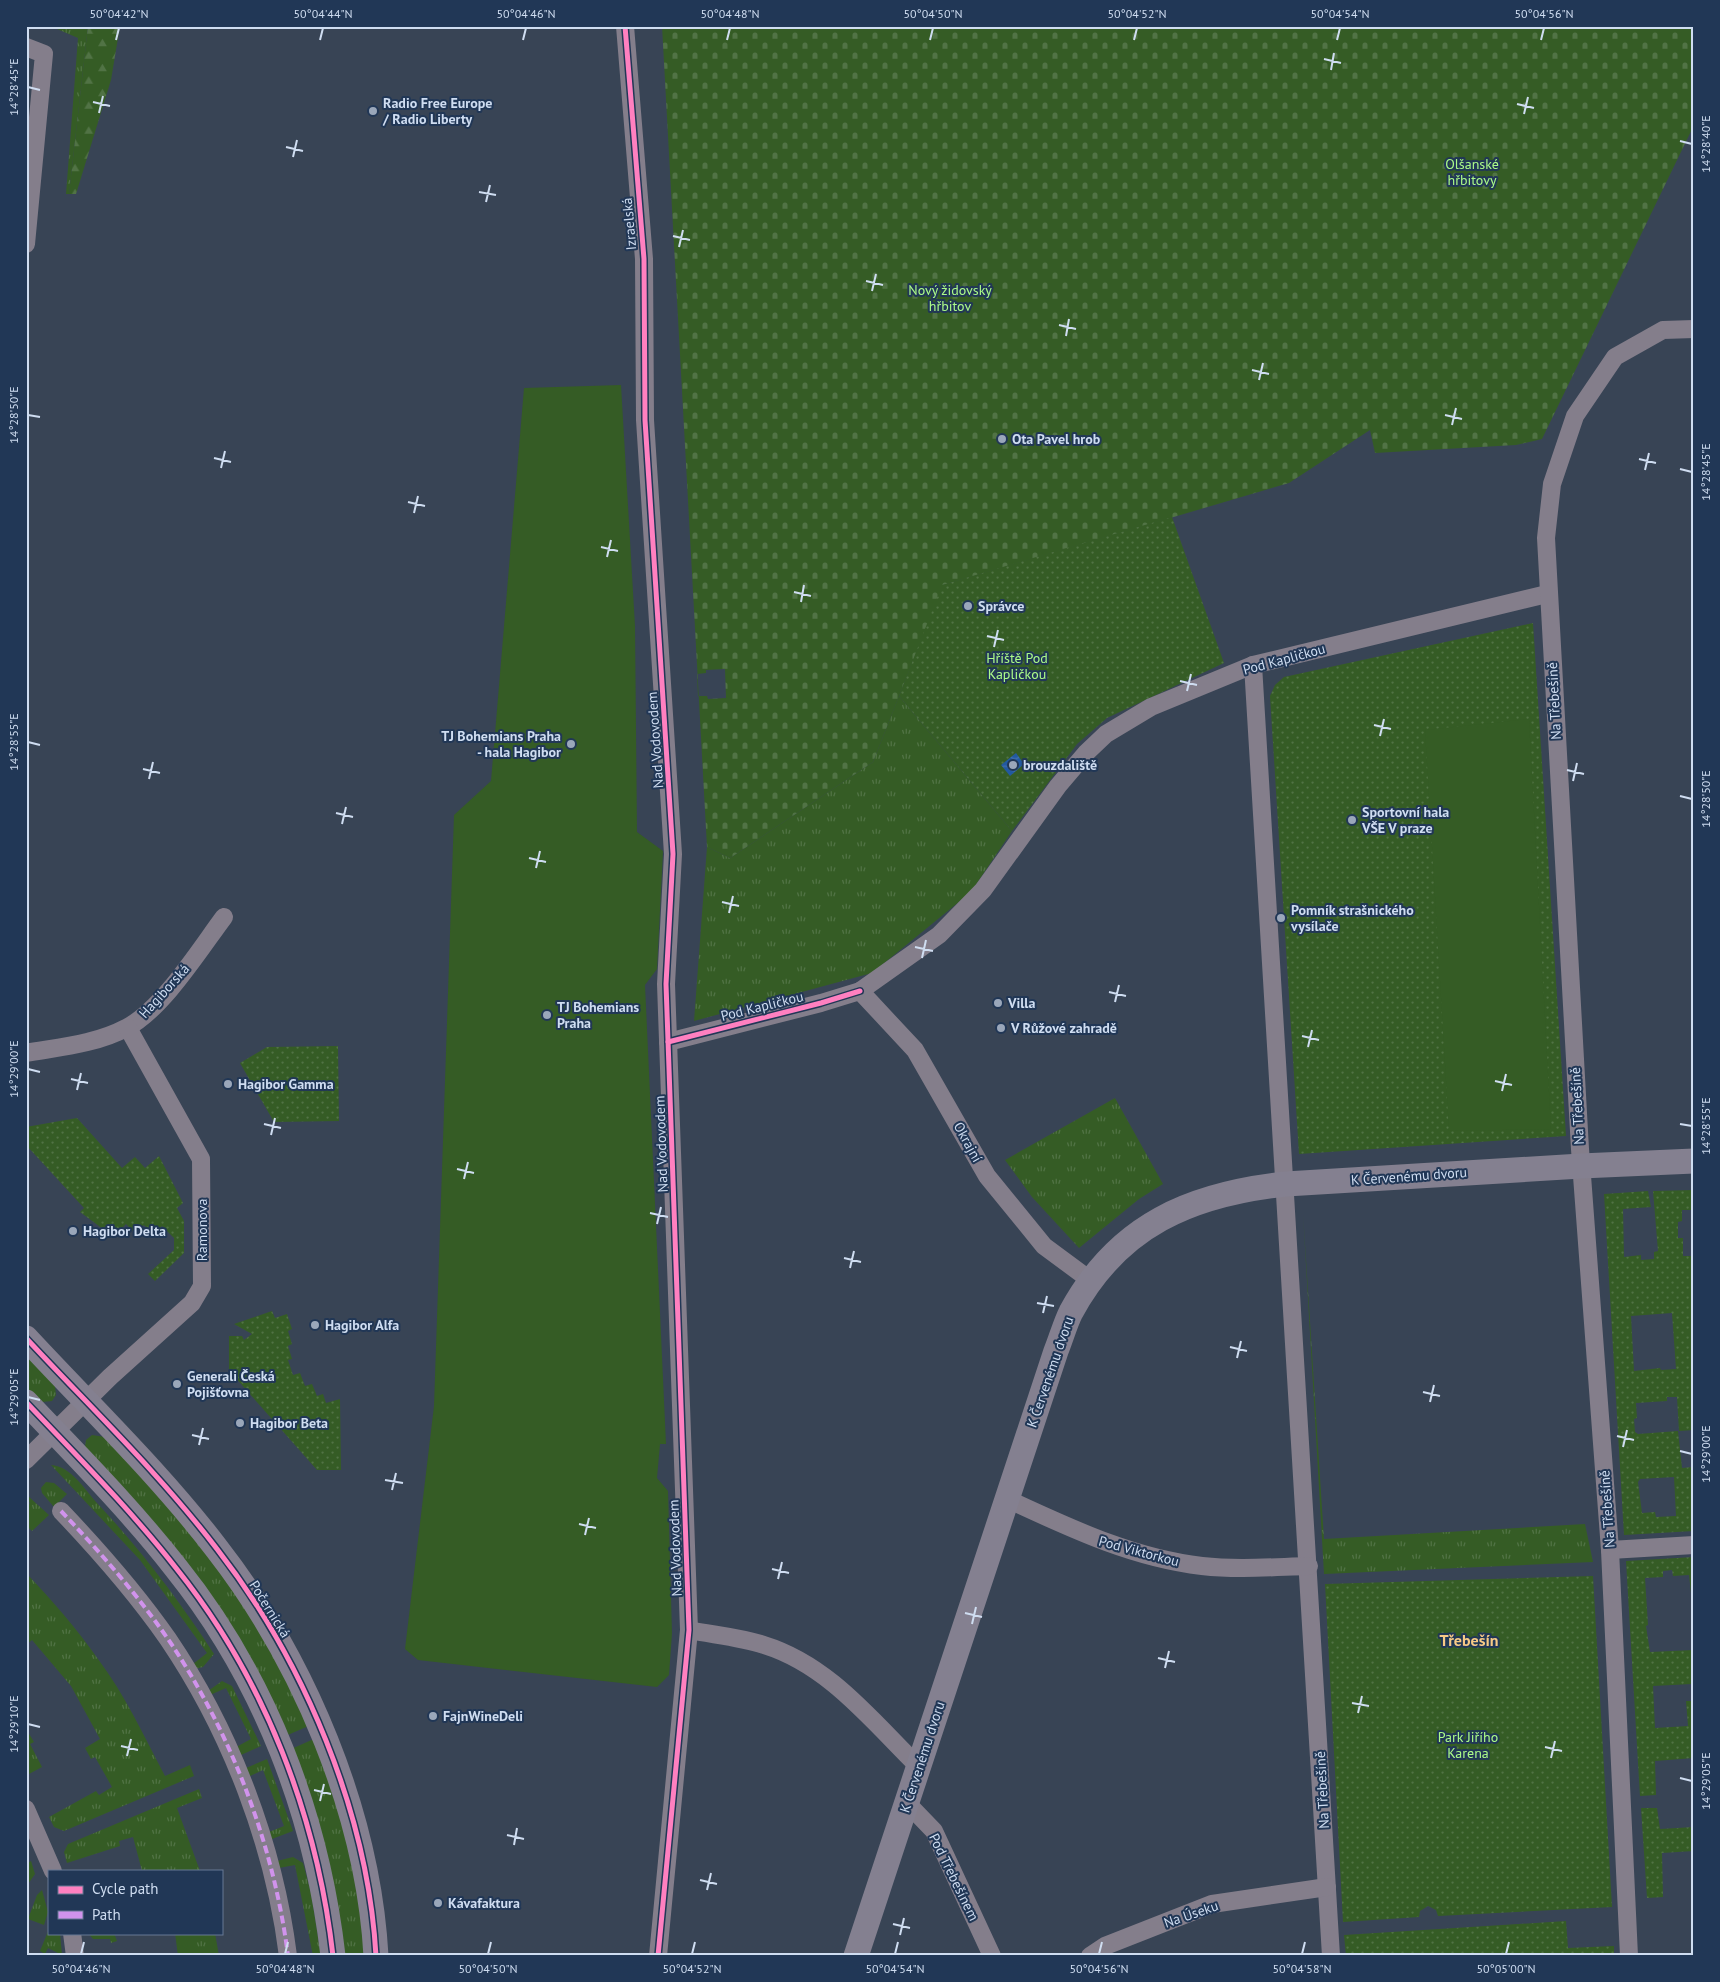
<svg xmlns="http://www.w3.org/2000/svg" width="1720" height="1982" viewBox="0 0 1720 1982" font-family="'PT Sans',sans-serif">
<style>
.grass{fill:url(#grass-tufts)}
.forest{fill:url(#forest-firs)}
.cemetery{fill:url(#cemetery-stones);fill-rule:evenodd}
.park{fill:url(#park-dots);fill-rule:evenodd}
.pitch{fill:#355c25}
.water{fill:url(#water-waves)}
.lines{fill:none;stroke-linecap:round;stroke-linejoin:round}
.street{stroke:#847e8b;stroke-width:18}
.secondary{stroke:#848090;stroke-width:25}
.quiet{stroke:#d193ec;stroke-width:4;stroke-dasharray:8 4;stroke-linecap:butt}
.cycleway-casing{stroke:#213756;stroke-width:8}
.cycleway{stroke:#ff80c0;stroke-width:5}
.ticks{fill:none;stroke:#cfddf1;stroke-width:2}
.poi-dot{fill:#9aa7ba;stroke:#213756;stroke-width:2}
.labels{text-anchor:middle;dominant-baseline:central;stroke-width:4;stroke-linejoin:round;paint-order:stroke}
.poi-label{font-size:14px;font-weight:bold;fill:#cfddf1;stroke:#213756;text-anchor:start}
.park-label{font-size:14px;fill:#acfb88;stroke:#213756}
.street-label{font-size:14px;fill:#cfddf1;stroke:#213756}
.quarter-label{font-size:16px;font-weight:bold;fill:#f8ca86;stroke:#213756}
.neatline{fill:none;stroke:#cfddf1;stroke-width:2}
.ticks-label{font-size:12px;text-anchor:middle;fill:#cfddf1}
</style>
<defs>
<pattern id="grass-tufts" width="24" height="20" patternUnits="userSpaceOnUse" patternTransform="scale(1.25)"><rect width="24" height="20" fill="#355c25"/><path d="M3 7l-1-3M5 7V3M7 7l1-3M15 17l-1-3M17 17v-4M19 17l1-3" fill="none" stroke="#517345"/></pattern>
<pattern id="forest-firs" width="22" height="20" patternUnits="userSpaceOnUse" patternTransform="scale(1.25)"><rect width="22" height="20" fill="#355c25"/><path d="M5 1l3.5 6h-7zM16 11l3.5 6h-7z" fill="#517345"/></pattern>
<pattern id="cemetery-stones" width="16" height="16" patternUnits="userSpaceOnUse" patternTransform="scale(1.25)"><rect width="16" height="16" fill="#355c25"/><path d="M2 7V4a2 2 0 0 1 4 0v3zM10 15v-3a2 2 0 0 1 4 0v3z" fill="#517345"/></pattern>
<pattern id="park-dots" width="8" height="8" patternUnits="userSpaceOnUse" patternTransform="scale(1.25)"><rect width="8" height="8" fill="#355c25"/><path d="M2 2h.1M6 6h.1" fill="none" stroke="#517345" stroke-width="1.8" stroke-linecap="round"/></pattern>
<pattern id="water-waves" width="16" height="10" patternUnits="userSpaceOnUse" patternTransform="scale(1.25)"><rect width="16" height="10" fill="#2259a0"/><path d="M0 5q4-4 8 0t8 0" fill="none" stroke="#4170ae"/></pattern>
</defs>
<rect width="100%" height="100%" fill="#384455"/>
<g class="grass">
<polygon points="50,26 88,26 69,194 66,194 78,38"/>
<polygon points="899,696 1012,831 971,892 872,973 694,1021 707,847 730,858 873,762"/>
<polygon points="1115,1098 1163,1184 1139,1199 1079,1248 1032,1197 1005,1160"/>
<polygon points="1303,1213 1324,1539 1585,1524 1593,1562 1324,1574"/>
<polygon points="26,1347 55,1386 56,1395 52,1401 42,1402 26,1392"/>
<polygon points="92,1435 105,1437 122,1451 236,1587 311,1725 283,1737 85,1447 86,1440"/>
<path d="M 51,1465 C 71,1466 85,1490 97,1503 C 141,1550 179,1600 214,1654 L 203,1667 L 195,1669 L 193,1664 L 207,1653 L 140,1560 Z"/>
<polygon points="46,1482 54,1483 67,1494 54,1507 42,1493 41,1488"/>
<polygon points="28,1496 49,1515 32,1531 26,1525 26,1508 30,1503 26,1499"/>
<path d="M 26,1573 C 52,1600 76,1628 98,1659 C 125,1695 144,1736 165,1776 L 190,1765 L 194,1776 L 64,1831 L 54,1827 L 49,1817 L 96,1791 L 99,1795 L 112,1787 L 95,1757 L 91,1759 L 85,1748 L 100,1739 L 71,1686 L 32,1640 L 26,1645 Z"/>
<polygon points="222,1681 232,1686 261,1746 241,1755 239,1755 238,1746 251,1739 226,1688 210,1695 208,1691"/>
<polygon points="26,1729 34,1742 30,1744 42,1767 29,1774 26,1772"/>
<polygon points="316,1738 345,1820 367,1956 344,1956 289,1750"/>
<polygon points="267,1759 293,1831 272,1839 269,1832 284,1826 263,1770 250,1776 246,1768"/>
<polygon points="199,1789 202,1798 177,1808 200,1871 142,1871 133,1837 119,1841 120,1846 67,1863 64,1852 68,1844"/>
<polygon points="293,1857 303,1863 311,1893 321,1956 313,1956 295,1865 279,1868 277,1861"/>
<polygon points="31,1861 35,1874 26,1887 26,1864"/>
<polygon points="42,1890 48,1912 44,1925 28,1919 37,1895"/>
<polygon points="49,1929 49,1933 60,1933 62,1955 48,1948 45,1954 40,1951"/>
<polygon points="88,1933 114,1933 117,1941 111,1943 110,1939 93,1939"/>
<polygon points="175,1933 215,1933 219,1956 178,1956"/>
</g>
<polygon class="forest" points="88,26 120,26 111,80 76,194 69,194"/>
<path class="cemetery" d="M 662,26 L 1694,26 L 1694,125 L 1542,439 L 1516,445 L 1375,453 L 1370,430 L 1289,483 L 943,585 L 873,762 L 730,858 L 707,847 ZM 725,669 L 726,698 L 708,699 L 707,696 L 698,696 L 697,674 L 706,673 L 706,670 Z"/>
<g class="park">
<polygon points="1172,517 1224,663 1107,718 1077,744 1012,831 899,696 942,585"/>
<polygon points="1533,623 1566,1136 1299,1154 1270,696 1275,685 1284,677"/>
<polygon points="338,1046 339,1121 274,1122 240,1063 267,1047"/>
<polygon points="77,1118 122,1168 135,1157 145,1168 159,1156 183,1203 177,1208 184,1221 184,1253 155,1281 148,1274 174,1250 174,1238 162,1226 153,1234 144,1225 135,1233 126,1224 117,1233 109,1224 103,1229 80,1212 84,1208 26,1145 26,1127"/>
<path d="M 1694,1190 L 1694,1210 L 1682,1210 L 1682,1221 L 1678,1222 L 1678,1238 L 1683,1238 L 1683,1256 L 1694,1256 L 1694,1430 L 1679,1431 L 1677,1397 L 1667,1397 L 1667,1401 L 1636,1403 L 1637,1418 L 1634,1419 L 1635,1432 L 1638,1434 L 1678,1431 L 1682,1468 L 1693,1467 L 1694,1461 L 1694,1531 L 1624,1535 L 1604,1194 L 1648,1191 L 1651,1207 L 1623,1209 L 1624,1257 L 1641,1255 L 1641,1260 L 1654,1259 L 1654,1252 L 1658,1251 L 1653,1191 ZM 1672,1313 L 1676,1369 L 1661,1370 L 1660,1368 L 1634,1371 L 1631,1316 ZM 1674,1477 L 1676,1516 L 1656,1517 L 1655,1512 L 1642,1513 L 1638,1482 L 1640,1479 Z"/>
<polygon points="272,1311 275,1318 287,1314 292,1329 288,1331 292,1344 288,1346 292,1359 288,1360 293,1375 300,1373 305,1386 312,1384 317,1396 323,1394 326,1403 340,1399 341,1470 317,1470 234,1376 229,1376 229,1336 242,1336 244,1340 252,1334 234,1324"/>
<path d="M 1694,1557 L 1694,1620 L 1689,1575 L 1673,1576 L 1672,1570 L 1663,1571 L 1663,1577 L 1645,1578 L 1648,1625 L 1646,1626 L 1650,1652 L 1694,1650 L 1694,1758 L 1655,1761 L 1656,1795 L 1640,1796 L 1626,1561 ZM 1692,1684 L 1692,1701 L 1686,1701 L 1688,1726 L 1655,1728 L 1653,1686 Z"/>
<polygon points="1593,1576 1612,1907 1438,1916 1436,1910 1428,1906 1420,1911 1419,1917 1343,1922 1325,1584"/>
<polygon points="1641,1808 1657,1808 1660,1829 1694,1827 1694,1851 1662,1853 1663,1897 1647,1898"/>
<polygon points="1566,1921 1568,1948 1614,1946 1614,1956 1346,1956 1344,1935"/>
</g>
<g class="pitch">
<polygon points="621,385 635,626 637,832 663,851 657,969 645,985 666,1444 660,1444 657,1478 668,1491 672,1633 669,1675 657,1687 418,1660 405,1649 434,1406 454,815 491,781 524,388"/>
<polygon points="1529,719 1551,1129 1449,1131 1425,730"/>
</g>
<polygon class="water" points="1016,753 1024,764 1010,776 1001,765"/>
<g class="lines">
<g class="street">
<polyline points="625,26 644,259 645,420 673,854 666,984 689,1630 658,1956"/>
<polyline points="26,47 44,54 26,244"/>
<polyline points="1253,665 1331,1956"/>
<polyline points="860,991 915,1050 987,1176 1044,1246 1090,1280"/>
<polyline points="668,1042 821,1003 860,991 939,935 983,890 1058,786 1086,753 1106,734 1151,707 1253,665 1547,594"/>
<path d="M 26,1053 C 60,1047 96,1044 126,1028 C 162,1010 200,949 224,917"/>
<polyline points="26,1460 110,1377 192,1303 202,1286 201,1159 128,1028"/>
<path d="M 1007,1499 C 1070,1528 1132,1558 1202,1566 C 1237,1570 1273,1567 1309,1566"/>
<path d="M 61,1511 C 100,1552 136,1593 168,1639 C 231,1732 274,1845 288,1956"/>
<polyline points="1610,1550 1694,1545"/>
<path d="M 689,1630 C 714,1635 740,1637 764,1645 C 829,1665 872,1721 919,1767"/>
<polyline points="907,1803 934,1831 992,1956"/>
<polyline points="26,1809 53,1871"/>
<polyline points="72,1933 75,1956"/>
<polyline points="1090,1956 1105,1946 1212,1904 1327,1887"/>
<polyline points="1629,1956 1610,1550 1580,1149 1546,538 1552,484 1575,416 1615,357 1663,330 1694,329"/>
</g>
<g class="secondary">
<path d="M 26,1338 C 90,1407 160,1474 217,1549 C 304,1661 368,1813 376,1956"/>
<path d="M 26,1402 C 77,1456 130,1509 176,1568 C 265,1679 317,1816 333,1956"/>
<path d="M 856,1956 L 1056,1351 C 1061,1339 1065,1324 1071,1312 C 1118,1225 1191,1194 1286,1184 L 1581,1166 L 1694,1161"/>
</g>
<path class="quiet" d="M 61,1511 C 100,1552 136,1593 168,1639 C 231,1732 274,1845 288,1956"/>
<g class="cycleway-casing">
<g id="cycleway">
<polyline points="625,26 644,259 645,420 673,854 666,984 689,1630 658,1956"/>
<polyline points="668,1042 821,1003 860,991"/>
<path d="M 26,1338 C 90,1407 160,1474 217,1549 C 304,1661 368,1813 376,1956"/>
<path d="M 26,1402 C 77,1456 130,1509 176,1568 C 265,1679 317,1816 333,1956"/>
</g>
</g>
<use href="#cycleway" class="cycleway"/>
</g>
<path class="ticks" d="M 116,40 L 119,28M 320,40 L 323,28M 523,40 L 526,28M 727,40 L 730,28M 930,40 L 933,28M 1134,40 L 1137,28M 1337,40 L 1340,28M 1541,40 L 1544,28M 1324,59 L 1341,63M 1331,70 L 1334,53M 28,87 L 40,90M 93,102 L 110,106M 1517,104 L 1534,108M 99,113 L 103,96M 1524,114 L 1528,97M 1680,141 L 1692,144M 286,147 L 303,151M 293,157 L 297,140M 479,192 L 496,195M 486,202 L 490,185M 673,236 L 690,240M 679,247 L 683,230M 866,281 L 883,285M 872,291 L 876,274M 1059,325 L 1076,329M 1066,336 L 1069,319M 1252,370 L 1269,374M 1259,380 L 1263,363M 28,415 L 40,417M 1445,415 L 1462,419M 1452,425 L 1456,408M 214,458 L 231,462M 1639,459 L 1656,463M 221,468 L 225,451M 1680,469 L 1692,472M 1645,470 L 1649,453M 408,502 L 425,506M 414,513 L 418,496M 601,547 L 618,551M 607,557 L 611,540M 794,592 L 811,596M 801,602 L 804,585M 987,636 L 1004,640M 994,647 L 998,630M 1180,681 L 1197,685M 1187,691 L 1191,674M 1374,725 L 1391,729M 1380,736 L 1384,719M 28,742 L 40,745M 143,769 L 160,773M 1567,770 L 1584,774M 149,779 L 153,762M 1573,781 L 1577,763M 1680,796 L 1692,799M 336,813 L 353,817M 342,824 L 346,807M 529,858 L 546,862M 536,868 L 540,851M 722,902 L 739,906M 729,913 L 733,896M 915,947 L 933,951M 922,958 L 926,940M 1109,992 L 1126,996M 1115,1002 L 1119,985M 1302,1036 L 1319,1040M 1308,1047 L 1312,1030M 28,1069 L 40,1072M 71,1079 L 88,1083M 1495,1081 L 1512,1085M 77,1090 L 81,1073M 1502,1091 L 1506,1074M 264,1124 L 281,1128M 1680,1124 L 1692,1126M 271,1135 L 275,1118M 457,1169 L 474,1173M 464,1179 L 468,1162M 650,1213 L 668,1217M 657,1224 L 661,1207M 844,1258 L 861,1262M 850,1268 L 854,1251M 1037,1303 L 1054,1306M 1043,1313 L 1047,1296M 1230,1347 L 1247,1351M 1237,1358 L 1241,1341M 1423,1392 L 1440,1396M 28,1397 L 40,1400M 1430,1402 L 1434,1385M 192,1435 L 209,1439M 1617,1436 L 1634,1440M 199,1445 L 203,1428M 1623,1447 L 1627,1430M 1680,1451 L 1692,1454M 385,1480 L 403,1483M 392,1490 L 396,1473M 579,1524 L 596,1528M 585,1535 L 589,1518M 772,1569 L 789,1573M 778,1579 L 782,1562M 965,1613 L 982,1617M 972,1624 L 976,1607M 1158,1658 L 1175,1662M 1165,1668 L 1169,1651M 1352,1703 L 1369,1706M 1358,1713 L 1362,1696M 28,1724 L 40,1727M 121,1746 L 138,1750M 1545,1747 L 1562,1751M 127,1756 L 131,1739M 1551,1758 L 1555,1741M 1680,1778 L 1692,1781M 314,1790 L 331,1794M 320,1801 L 324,1784M 507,1835 L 524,1839M 514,1845 L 517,1828M 700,1880 L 717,1884M 707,1890 L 711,1873M 893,1924 L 910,1928M 900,1935 L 904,1918M 81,1954 L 84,1942M 285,1954 L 288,1942M 488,1954 L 491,1942M 692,1954 L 695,1942M 895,1954 L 898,1942M 1099,1954 L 1102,1942M 1302,1954 L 1305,1942M 1506,1954 L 1509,1942"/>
<g class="poi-dot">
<circle cx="373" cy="111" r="5"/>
<circle cx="1002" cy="439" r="5"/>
<circle cx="968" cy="606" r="5"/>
<circle cx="571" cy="744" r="5"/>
<circle cx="1013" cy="765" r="5"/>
<circle cx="1352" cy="820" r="5"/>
<circle cx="1281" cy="918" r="5"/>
<circle cx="998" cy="1003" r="5"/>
<circle cx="547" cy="1015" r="5"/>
<circle cx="1001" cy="1028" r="5"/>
<circle cx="228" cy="1084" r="5"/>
<circle cx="73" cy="1231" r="5"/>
<circle cx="315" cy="1325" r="5"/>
<circle cx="177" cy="1384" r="5"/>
<circle cx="240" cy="1423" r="5"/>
<circle cx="433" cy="1716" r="5"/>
<circle cx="438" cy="1903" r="5"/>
</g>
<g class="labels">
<g class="poi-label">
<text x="383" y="103">Radio Free Europe<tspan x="383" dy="16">/ Radio Liberty</tspan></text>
<text x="1012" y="439">Ota Pavel hrob</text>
<text x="978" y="606">Správce</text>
<text x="561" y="736" text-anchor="end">TJ Bohemians Praha<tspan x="561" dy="16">- hala Hagibor</tspan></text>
<text x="1023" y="765">brouzdaliště</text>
<text x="1362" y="812">Sportovní hala<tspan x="1362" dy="16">VŠE V praze</tspan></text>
<text x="1291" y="910">Pomník strašnického<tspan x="1291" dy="16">vysílače</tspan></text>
<text x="1008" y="1003">Villa</text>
<text x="557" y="1007">TJ Bohemians<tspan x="557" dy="16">Praha</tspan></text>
<text x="1011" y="1028">V Růžové zahradě</text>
<text x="238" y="1084">Hagibor Gamma</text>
<text x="83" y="1231">Hagibor Delta</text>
<text x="325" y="1325">Hagibor Alfa</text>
<text x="187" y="1376">Generali Česká<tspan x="187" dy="16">Pojišťovna</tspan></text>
<text x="250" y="1423">Hagibor Beta</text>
<text x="443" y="1716">FajnWineDeli</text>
<text x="448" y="1903">Kávafaktura</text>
</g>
<g class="park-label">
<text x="1472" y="164">Olšanské<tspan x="1472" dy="16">hřbitovy</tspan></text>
<text x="950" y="290">Nový židovský<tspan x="950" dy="16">hřbitov</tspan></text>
<text x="1017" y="658">Hříště Pod<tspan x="1017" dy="16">Kapličkou</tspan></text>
<text x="1468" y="1737">Park Jiřího<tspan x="1468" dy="16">Karena</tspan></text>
</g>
<g class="street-label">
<text transform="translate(629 224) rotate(-95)">Izraelská</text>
<text transform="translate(1284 659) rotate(-15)">Pod Kapličkou</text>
<text transform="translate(1554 701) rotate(-93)">Na Třebešíně</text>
<text transform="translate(655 740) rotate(-94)">Nad Vodovodem</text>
<text transform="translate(164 991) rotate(-48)">Hagiborská</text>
<text transform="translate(762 1006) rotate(-14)">Pod Kapličkou</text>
<text transform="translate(1577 1106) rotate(-93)">Na Třebešíně</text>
<text transform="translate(968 1142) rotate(61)">Okrajní</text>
<text transform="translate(661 1144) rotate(-92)">Nad Vodovodem</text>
<text transform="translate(1409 1176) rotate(-4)">K Červenému dvoru</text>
<text transform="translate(202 1230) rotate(-90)">Ramonova</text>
<text transform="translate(1050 1372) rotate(-71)">K Červenému dvoru</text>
<text transform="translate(1607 1509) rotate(-94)">Na Třebešíně</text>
<text transform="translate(675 1548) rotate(-92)">Nad Vodovodem</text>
<text transform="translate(1139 1551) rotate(15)">Pod Viktorkou</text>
<text transform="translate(270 1609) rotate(58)">Počernická</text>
<text transform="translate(922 1757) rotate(-72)">K Červenému dvoru</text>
<text transform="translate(1322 1790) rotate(-93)">Na Třebešíně</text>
<text transform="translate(954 1877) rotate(64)">Pod Třebešínem</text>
<text transform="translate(1191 1914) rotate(-19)">Na Úseku</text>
</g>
<g class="quarter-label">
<text x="1469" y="1640">Třebešín</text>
</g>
</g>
<rect width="1720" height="1982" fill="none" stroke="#213756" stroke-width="55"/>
<rect x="48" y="1870" width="175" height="65" fill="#213756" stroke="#677994"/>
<rect x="58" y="1886" width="25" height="8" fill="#ff80c0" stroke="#677994"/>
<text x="92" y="1894" font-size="15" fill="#cfddf1">Cycle path</text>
<rect x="58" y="1911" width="25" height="8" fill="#d193ec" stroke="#677994"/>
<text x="92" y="1920" font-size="15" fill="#cfddf1">Path</text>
<rect x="28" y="28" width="1664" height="1926" class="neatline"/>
<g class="ticks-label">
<text x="119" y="18">50°04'42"N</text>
<text x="323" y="18">50°04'44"N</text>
<text x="526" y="18">50°04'46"N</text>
<text x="730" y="18">50°04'48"N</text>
<text x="933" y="18">50°04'50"N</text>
<text x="1137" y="18">50°04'52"N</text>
<text x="1340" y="18">50°04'54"N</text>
<text x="1544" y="18">50°04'56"N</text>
<text transform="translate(14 87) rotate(-90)" y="4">14°28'45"E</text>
<text transform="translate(1706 144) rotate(-90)" y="4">14°28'40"E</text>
<text transform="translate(14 415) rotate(-90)" y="4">14°28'50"E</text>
<text transform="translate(1706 472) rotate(-90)" y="4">14°28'45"E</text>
<text transform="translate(14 742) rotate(-90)" y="4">14°28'55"E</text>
<text transform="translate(1706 799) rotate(-90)" y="4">14°28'50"E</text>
<text transform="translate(14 1069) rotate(-90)" y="4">14°29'00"E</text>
<text transform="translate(1706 1126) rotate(-90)" y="4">14°28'55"E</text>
<text transform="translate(14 1397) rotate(-90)" y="4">14°29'05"E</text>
<text transform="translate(1706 1454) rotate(-90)" y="4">14°29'00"E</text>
<text transform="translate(14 1724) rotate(-90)" y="4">14°29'10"E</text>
<text transform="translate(1706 1781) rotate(-90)" y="4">14°29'05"E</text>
<text x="81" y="1973">50°04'46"N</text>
<text x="285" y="1973">50°04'48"N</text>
<text x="488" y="1973">50°04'50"N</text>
<text x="692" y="1973">50°04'52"N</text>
<text x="895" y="1973">50°04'54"N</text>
<text x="1099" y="1973">50°04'56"N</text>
<text x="1302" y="1973">50°04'58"N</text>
<text x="1506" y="1973">50°05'00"N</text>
</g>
</svg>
